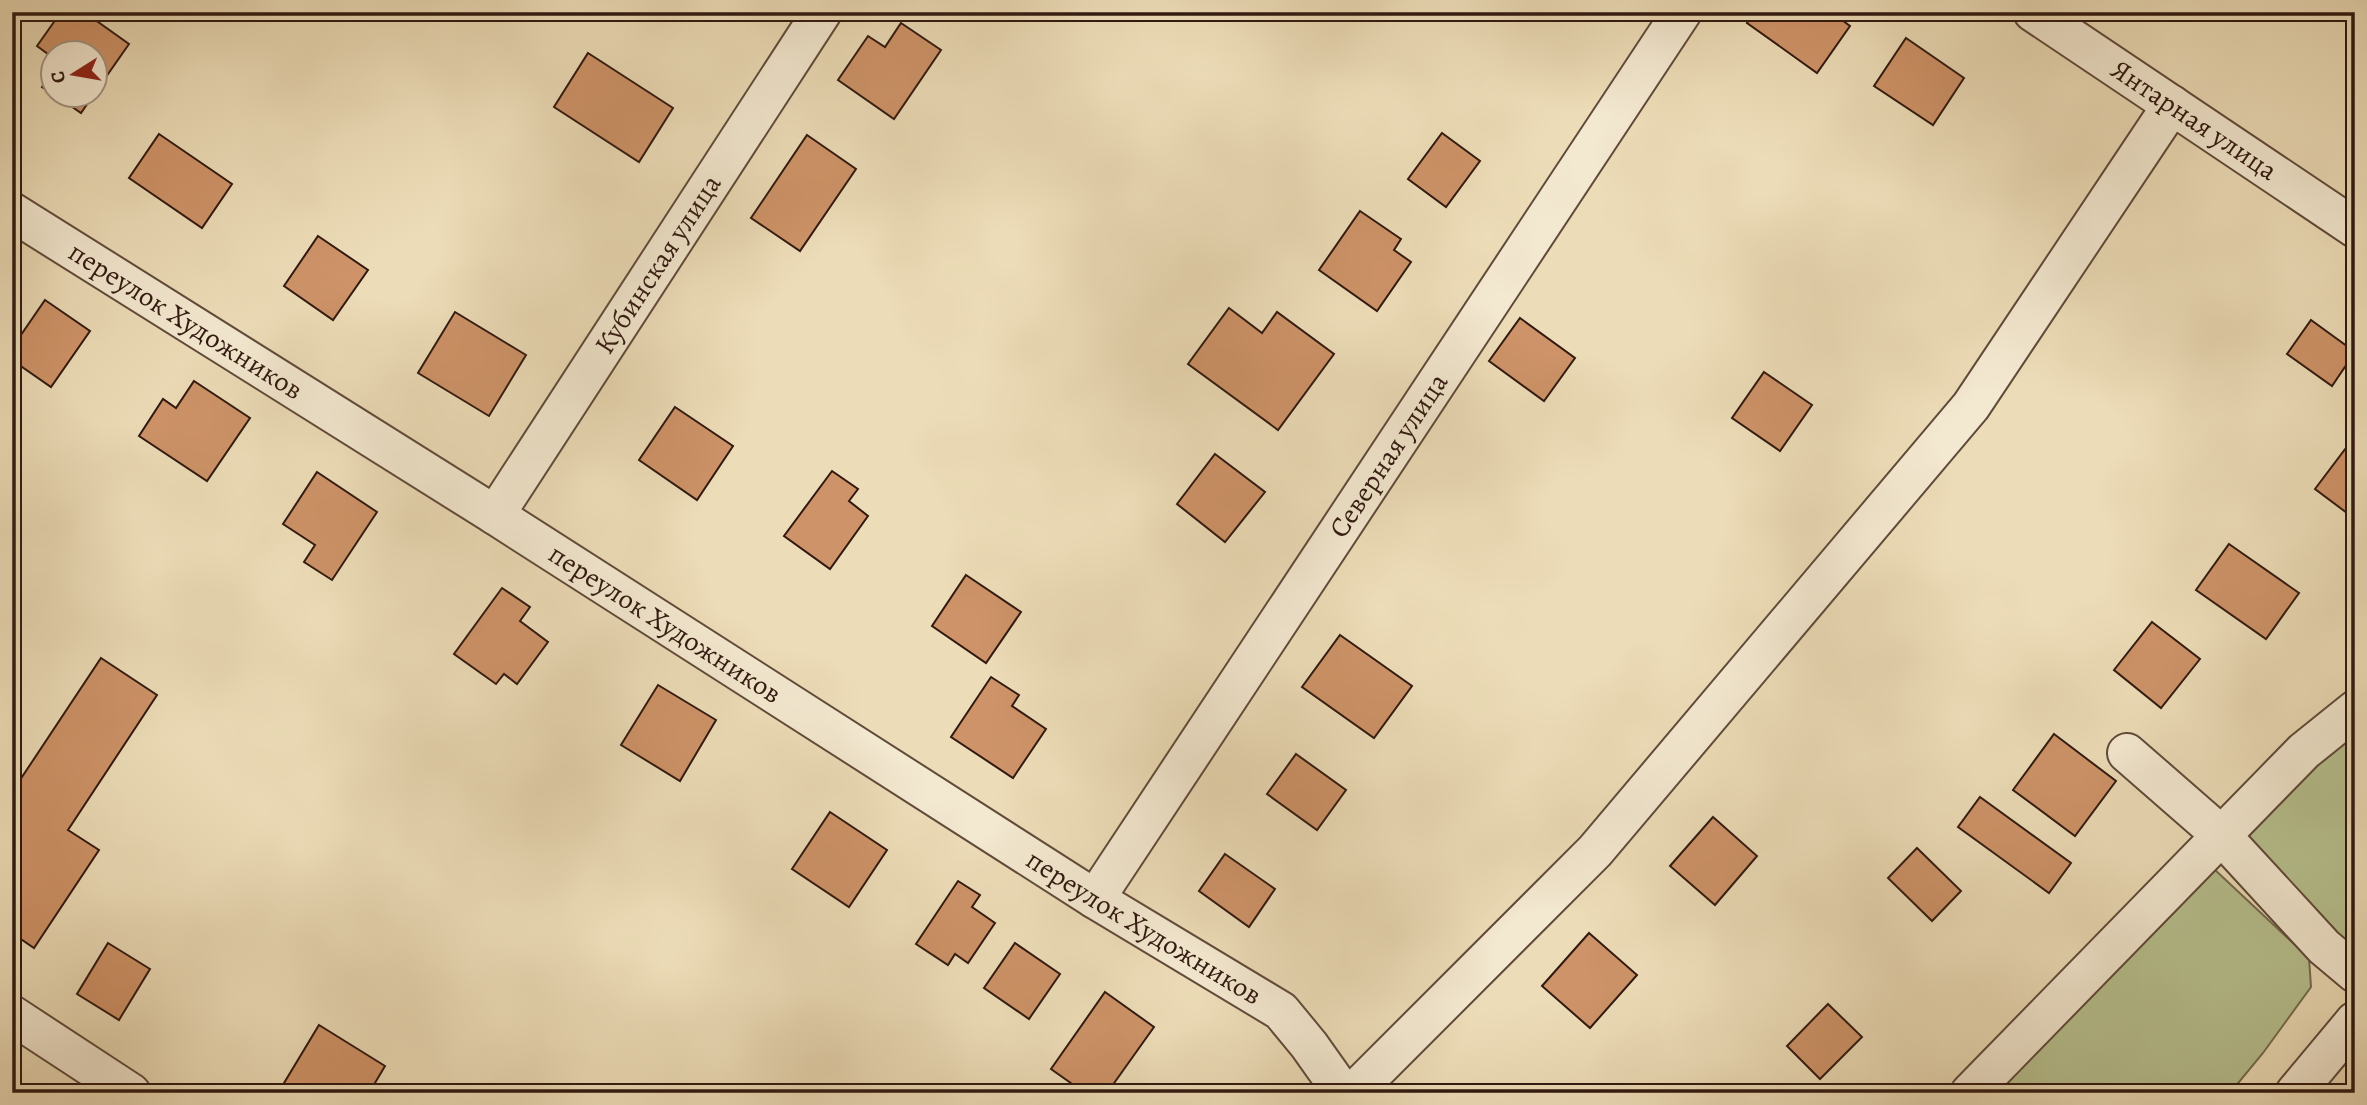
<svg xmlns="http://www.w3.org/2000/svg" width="2367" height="1105" viewBox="0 0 2367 1105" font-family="Alegreya,serif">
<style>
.green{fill:#b7c08f;stroke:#746c50;stroke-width:2}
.building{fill:#ce9368;stroke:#311910;stroke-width:2}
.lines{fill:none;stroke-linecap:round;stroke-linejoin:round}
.minor-casing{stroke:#604a3a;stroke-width:42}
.minor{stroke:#f3e8d0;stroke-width:38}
.labels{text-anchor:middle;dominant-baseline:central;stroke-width:6;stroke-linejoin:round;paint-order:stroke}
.street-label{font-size:28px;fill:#311910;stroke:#f3e8d0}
</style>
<rect width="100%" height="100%" fill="#ecdcb7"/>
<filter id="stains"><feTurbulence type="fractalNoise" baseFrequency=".00286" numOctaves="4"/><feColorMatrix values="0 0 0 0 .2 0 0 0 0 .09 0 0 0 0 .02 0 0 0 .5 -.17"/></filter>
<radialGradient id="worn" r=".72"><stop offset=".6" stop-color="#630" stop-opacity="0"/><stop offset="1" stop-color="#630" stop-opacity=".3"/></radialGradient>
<g class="green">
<polygon points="2355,723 2355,933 2343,945 2241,836"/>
<polygon points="2213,868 2309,958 2311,987 2263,1053 2230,1093 1987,1093"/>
</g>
<g class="building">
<polygon points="61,12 84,12 129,44 94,94 94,52 52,52 52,57 37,46"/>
<polygon points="1755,12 1831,12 1850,26 1817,73 1747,23"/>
<polygon points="901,23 941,50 894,119 838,80 868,36 885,47"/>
<polygon points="1906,38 1964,78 1933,125 1874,86"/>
<polygon points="588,53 673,108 639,162 554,107"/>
<polygon points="52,72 52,94 42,87"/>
<polygon points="54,94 94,94 81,113"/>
<polygon points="1442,133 1480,161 1446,207 1408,179"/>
<polygon points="159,134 232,184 202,228 129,178"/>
<polygon points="807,135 856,169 800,251 751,218"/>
<polygon points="1360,211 1401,239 1394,250 1411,262 1377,311 1319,270"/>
<polygon points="318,236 368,270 333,320 284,286"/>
<polygon points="45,300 90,331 51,387 12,360 12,348"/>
<polygon points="1229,308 1262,333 1277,312 1334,354 1278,430 1188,364"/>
<polygon points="455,312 526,355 489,416 418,373"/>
<polygon points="1520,318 1575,358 1544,401 1489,361"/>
<polygon points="2311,320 2355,352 2332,386 2287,354"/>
<polygon points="1764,372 1812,405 1780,451 1732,418"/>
<polygon points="194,381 250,418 207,481 139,436 163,399 176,408"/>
<polygon points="675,407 733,446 697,500 639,460"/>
<polygon points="2355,436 2355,519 2315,489"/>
<polygon points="1215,454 1265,492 1225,542 1177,504"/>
<polygon points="832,471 858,489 849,501 868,516 830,569 784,536"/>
<polygon points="317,472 377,512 332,580 304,562 315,545 283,524"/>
<polygon points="2229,544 2299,593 2266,639 2196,590"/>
<polygon points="966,575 1021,612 986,663 932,626"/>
<polygon points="502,588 530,607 520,621 548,642 517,684 504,674 496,684 454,654"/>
<polygon points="2152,622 2200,659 2161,708 2114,670"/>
<polygon points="1340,635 1412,686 1374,738 1302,687"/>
<polygon points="101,658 157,695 68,830 99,850 34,948 12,933 12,792"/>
<polygon points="991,677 1019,695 1012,706 1046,729 1013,778 951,737"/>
<polygon points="658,685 716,720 680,781 621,745"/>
<polygon points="2054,734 2116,781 2075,836 2013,790"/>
<polygon points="1296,754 1346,790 1317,830 1267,794"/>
<polygon points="1980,797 2071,863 2049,893 1958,827"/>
<polygon points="830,812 887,850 849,907 792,869"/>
<polygon points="1713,817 1757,856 1715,905 1670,866"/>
<polygon points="1917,848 1961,891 1932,921 1888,878"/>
<polygon points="1225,854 1275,889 1249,927 1199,891"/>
<polygon points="958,881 980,895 972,907 995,923 968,963 955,954 948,965 916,944"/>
<polygon points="1589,933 1637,975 1590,1028 1542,986"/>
<polygon points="108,943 150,969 119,1020 77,994"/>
<polygon points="1015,943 1060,974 1029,1019 984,988"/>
<polygon points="1105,992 1154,1027 1107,1093 1085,1093 1051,1069"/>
<polygon points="1828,1004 1862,1037 1820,1079 1787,1046"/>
<polygon points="319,1025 385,1066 369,1093 278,1093"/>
</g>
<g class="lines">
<g class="minor-casing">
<g id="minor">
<path id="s1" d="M 2033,12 L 2355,228"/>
<path id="s2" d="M 12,212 L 495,515 L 1095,899 L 1281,1011 L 1309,1045 L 1343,1093"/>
<path id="s3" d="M 495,515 L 822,12"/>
<polyline points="2127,753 2221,835 2324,947 2355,973"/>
<path id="s4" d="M 1095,899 L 1682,12"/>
<polyline points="12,1015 131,1093"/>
<polyline points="1353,1093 1595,851 1971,406 2172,105"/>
<polyline points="1970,1093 2304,751 2355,710"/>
<polyline points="2295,1093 2355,1021"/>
</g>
</g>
<use href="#minor" class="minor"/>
</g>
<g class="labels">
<g class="street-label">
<text stroke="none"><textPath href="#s1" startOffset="194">Янтарная улица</textPath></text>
<text stroke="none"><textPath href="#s3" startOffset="299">Кубинская улица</textPath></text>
<text stroke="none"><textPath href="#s2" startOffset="205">переулок Художников</textPath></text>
<text stroke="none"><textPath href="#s4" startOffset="532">Северная улица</textPath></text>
<text stroke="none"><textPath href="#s2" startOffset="772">переулок Художников</textPath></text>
<text stroke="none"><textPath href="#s2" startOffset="1339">переулок Художников</textPath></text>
</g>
</g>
<rect width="2367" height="1105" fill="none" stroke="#ecdcb7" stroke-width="42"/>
<rect x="14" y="14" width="2339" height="1077" fill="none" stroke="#311910" stroke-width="3.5"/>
<rect x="21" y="21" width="2325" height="1063" fill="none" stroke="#311910" stroke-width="2"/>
<g transform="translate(74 74) rotate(259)"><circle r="33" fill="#f3e8d0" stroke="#a59583" stroke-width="2"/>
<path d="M0-5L12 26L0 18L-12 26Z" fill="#8f2418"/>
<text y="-10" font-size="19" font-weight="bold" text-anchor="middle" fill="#311910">С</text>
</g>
<rect width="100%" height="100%" filter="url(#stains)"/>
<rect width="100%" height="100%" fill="url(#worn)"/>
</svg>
